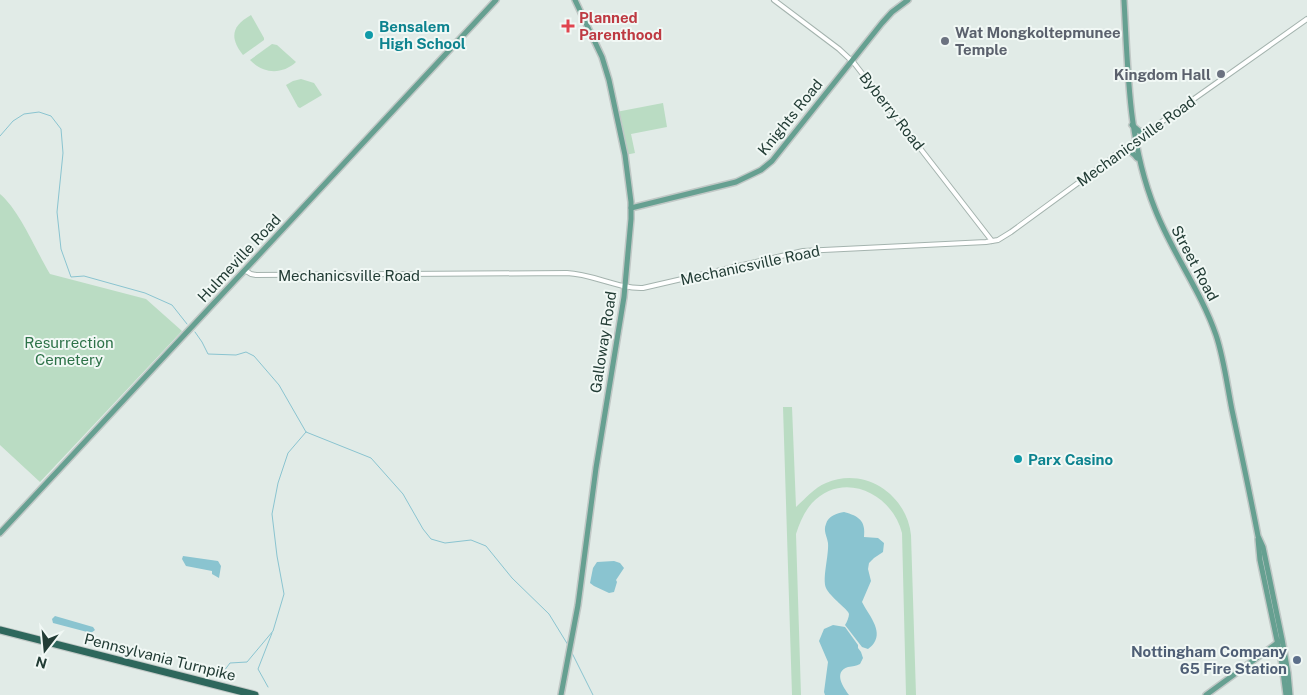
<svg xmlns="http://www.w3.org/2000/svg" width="1307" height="695" viewBox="0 0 1307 695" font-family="'Public Sans',sans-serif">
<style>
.green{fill:#badcc3}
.water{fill:#8ac4d0}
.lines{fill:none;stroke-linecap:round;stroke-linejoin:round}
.stream{stroke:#8ac4d0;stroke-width:1}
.minor-casing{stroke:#a4b3ae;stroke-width:6}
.major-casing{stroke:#c1c8c6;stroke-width:8}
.highway-casing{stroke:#c1c8c6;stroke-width:9}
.minor{stroke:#fff;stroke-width:4}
.major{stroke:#66a091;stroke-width:5}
.highway{stroke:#2e675c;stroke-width:7}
.health-dot{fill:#e0444e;stroke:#f1f8f5;stroke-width:2}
.culture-dot{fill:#0f9aa8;stroke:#f1f8f5;stroke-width:2}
.worship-dot{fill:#6b7280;stroke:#f1f8f5;stroke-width:2}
.service-dot{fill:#5c6f8a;stroke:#f1f8f5;stroke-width:2}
.labels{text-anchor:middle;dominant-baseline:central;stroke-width:4;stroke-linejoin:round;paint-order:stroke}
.health-label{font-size:15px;font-weight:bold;fill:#be3a42;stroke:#f1f8f5;text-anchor:start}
.culture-label{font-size:15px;font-weight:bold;fill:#0d838f;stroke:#f1f8f5;text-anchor:start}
.worship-label{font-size:15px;font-weight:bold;fill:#5b616d;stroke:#f1f8f5;text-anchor:start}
.street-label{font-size:15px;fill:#223c35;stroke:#f1f8f5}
.park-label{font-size:15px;fill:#2d7248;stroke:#f1f8f5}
.service-label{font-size:15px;font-weight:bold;fill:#4e5e75;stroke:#f1f8f5;text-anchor:end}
</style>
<rect width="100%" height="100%" fill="#e1ebe7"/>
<g class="green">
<path d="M 251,15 L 264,38 L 264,40 L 243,55 C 229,37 232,26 251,15 Z"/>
<path d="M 272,44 L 277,45 L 296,62 C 282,75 263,74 250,60 Z"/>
<polygon points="301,79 314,83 322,95 300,108 298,107 286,85 293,81"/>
<polygon points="663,103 667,127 631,134 635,153 625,155 616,112"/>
<path d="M 0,194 C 20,211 36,251 50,274 L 146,299 L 182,331 L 40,482 L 0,445 Z"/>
<path d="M 783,407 L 792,407 L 796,507 C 806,498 814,488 826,483 C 865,466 907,495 911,535 L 916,695 L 906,695 L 902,533 C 892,493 843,470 812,503 C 804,512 800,522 796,534 L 801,695 L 792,695 Z"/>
</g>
<g class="water">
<path d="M 844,512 C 859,516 866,521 864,537 L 878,538 L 884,543 L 883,552 L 874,558 L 869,563 L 868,569 L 871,581 L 862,602 C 868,614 883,630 874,643 C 872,646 870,647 868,649 L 862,647 L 845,625 C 847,622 849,617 849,614 C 849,610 830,597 826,588 C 822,578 829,556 828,543 C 827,536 823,531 826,524 C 828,516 837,513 844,512 Z"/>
<polygon points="183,556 218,561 221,566 219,578 212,574 212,571 186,566 182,559"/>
<polygon points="614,561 620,563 624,568 616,580 617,582 614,592 609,593 594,586 590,583 593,568 597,562"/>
<polygon points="55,616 93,627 95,630 91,633 53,623 52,619"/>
<path d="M 833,625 L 845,627 L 858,645 L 858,648 L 861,652 L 863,658 L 860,664 C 856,666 853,666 848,667 C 833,672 843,687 849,695 L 825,695 L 824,692 L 828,662 L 819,641 L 824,629 Z"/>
</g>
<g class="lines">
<g class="stream">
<polyline points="0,136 13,121 24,114 39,112 51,116 61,129 63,153 57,212 61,249 71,277 84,276 145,293 172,305 187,324"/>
<polyline points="195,332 202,342 208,354 236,355 246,352 254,356 279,385 306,432 371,458 403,494 423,529 431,539 445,543 471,540 486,546 512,578 549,614 568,645"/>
<polyline points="571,651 593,695"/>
<polyline points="221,675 230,663 247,662 273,631 284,594 277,556 272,514 278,483 288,453 306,432"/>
<polyline points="268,687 258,669 272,633"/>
</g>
<g class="minor-casing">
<g id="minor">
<polyline points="774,0 839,49 854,63 992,241"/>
<path d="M 246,271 L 251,274 L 256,275 L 567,273 C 593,274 618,289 643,288 L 803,251 L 986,242 L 998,240 L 1011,232 L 1167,118 L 1307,19"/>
</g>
</g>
<g class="major-casing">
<g id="major">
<path d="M 1124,0 C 1128,71 1128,142 1155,209 C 1172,253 1201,291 1216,335 C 1224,359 1227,385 1232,410 C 1241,452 1250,494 1258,536 L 1263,547 L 1282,639 L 1288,673 L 1290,695"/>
<polyline points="1132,125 1139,131 1147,132"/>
<path d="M 1116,155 C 1126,150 1130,149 1137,158"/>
<polyline points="631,208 736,182 761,170 772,161 882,23 892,12 908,0"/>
<polyline points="0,533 496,0"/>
<polyline points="1258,539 1260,560 1282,664 1286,695"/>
<polyline points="561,695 578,605 596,468 624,297 631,219 631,202 625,155 609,80 602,57 575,0"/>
<polyline points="1206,695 1280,641"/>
</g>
</g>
<g class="highway-casing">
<polyline id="highway" points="0,630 255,695"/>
</g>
<use href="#minor" class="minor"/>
<use href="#major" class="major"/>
<use href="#highway" class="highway"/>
</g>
<path class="health-dot" d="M565.5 18.5h5v5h5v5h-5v5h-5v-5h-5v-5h5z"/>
<g class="culture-dot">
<circle cx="369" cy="35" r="5"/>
<circle cx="1018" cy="459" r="5"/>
</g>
<g class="worship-dot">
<circle cx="945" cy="41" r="5"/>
<circle cx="1221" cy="74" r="5"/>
</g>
<circle class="service-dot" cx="1297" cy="660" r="5"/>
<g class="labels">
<g class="health-label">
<text x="579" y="17">Planned<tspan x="579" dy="17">Parenthood</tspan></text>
</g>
<g class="culture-label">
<text x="379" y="26">Bensalem<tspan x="379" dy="17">High School</tspan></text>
<text x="1028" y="459">Parx Casino</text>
</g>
<g class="worship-label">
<text x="955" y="32">Wat Mongkoltepmunee<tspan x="955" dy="17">Temple</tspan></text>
<text x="1211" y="74" text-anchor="end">Kingdom Hall</text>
</g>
<g class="street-label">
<text transform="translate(892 111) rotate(52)">Byberry Road</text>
<text transform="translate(790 117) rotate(-51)">Knights Road</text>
<text transform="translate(1136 141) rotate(-36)">Mechanicsville Road</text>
<text transform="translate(239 258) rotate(-47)">Hulmeville Road</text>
<text transform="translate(1195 263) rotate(62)">Street Road</text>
<text transform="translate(750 265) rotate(-12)">Mechanicsville Road</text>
<text x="349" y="275">Mechanicsville Road</text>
<text transform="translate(603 342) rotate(-81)">Galloway Road</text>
<text transform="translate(160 657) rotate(14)">Pennsylvania Turnpike</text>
</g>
<g class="park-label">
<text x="69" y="342">Resurrection<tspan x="69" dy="17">Cemetery</tspan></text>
</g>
<g class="service-label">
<text x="1287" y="651">Nottingham Company<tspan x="1287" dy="17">65 Fire Station</tspan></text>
</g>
</g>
<g transform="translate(45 650) rotate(196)" stroke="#f1f8f5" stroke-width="4" paint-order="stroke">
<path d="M0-4L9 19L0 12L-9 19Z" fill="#223c35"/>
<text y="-8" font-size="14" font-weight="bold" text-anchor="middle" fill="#223c35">N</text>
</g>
</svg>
